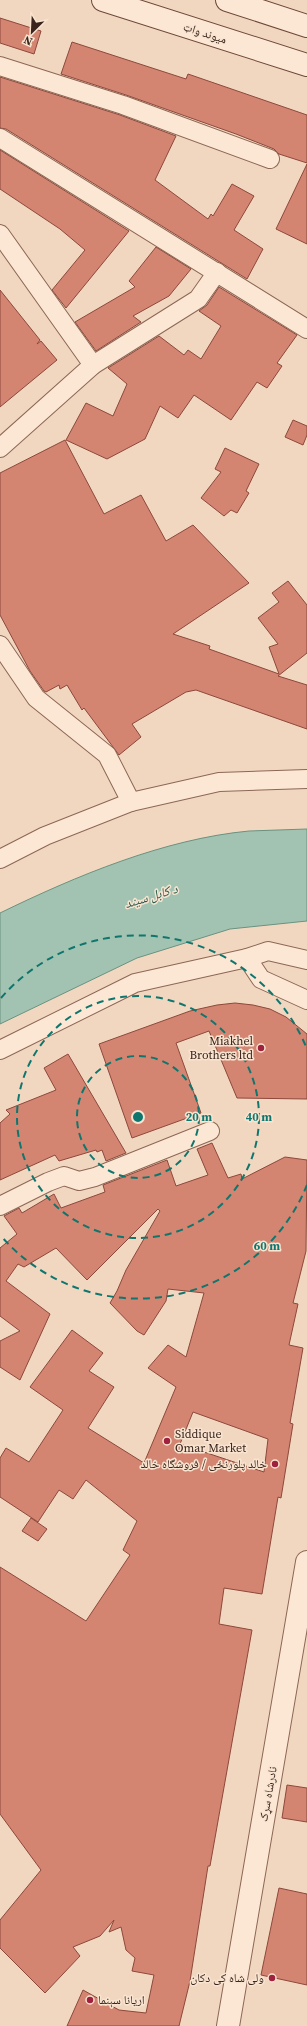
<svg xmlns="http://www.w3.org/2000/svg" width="307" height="2026" viewBox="0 0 307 2026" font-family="'Source Serif 4','Noto Naskh Arabic',serif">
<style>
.water{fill:#a3c3b2;stroke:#69927f}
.building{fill:#d38572;stroke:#8d483a;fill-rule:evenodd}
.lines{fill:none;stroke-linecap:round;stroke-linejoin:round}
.minor-casing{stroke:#8c6756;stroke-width:20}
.tertiary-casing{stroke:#8c6756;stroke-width:24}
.secondary-casing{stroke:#6e4839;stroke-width:24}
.minor{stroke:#fce7d4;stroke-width:18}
.tertiary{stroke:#fce7d4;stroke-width:22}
.secondary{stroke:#fce7d4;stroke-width:22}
.ring{fill:none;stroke:#0f766e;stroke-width:2;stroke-dasharray:7 5}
.poi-dot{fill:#a0213e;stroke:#f8e4d0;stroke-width:1.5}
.labels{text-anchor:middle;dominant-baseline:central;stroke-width:3;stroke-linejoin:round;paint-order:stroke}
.street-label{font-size:12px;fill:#3a241c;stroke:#f8e4d0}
.poi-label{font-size:12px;fill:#3a241c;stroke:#f8e4d0;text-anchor:end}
.water-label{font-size:13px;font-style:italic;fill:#2a5b4d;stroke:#f8e4d0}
.centre{fill:#0f766e;stroke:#f8e4d0;stroke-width:2}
.ring-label{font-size:12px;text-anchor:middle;font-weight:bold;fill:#0f766e;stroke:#f8e4d0;stroke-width:3;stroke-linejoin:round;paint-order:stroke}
</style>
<rect width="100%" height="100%" fill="#f2d7c0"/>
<path class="water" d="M 307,829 L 307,921 L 230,929 L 137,958 L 0,1024 L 0,913 C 76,876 164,839 249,831 C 268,830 288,830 307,829 Z"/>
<g class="building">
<polygon points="0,18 41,31 34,54 0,43"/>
<polygon points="72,42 186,79 188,74 307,115 307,163 279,154 274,149 236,134 126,95 61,74"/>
<polygon points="0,77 120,115 176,136 155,180 208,219 211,214 213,216 232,184 254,196 234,230 263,249 247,279 6,129 0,128"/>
<polygon points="0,150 129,231 66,308 52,290 85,250 60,229 0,189"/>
<polygon points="307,164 307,244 276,229"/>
<polygon points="156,247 191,269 169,296 133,316 141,322 96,351 75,322 135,287 129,281"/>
<polygon points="219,287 297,335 277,363 282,366 267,388 257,382 231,420 194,395 178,418 160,406 145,439 107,459 66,440 86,403 113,416 127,384 108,368 159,336 184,355 188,350 201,359 221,326 199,311 207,305"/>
<polygon points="0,290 40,340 37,344 41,341 57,360 0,407"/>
<polygon points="293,420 307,426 307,435 303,445 285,437"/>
<polygon points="65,440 104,514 141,495 166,541 193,525 249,583 173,634 210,646 209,649 279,674 269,647 278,644 258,618 279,602 272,593 288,581 307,605 307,653 278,676 307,685 307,729 196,690 186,692 132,724 141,737 119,755 84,708 82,710 67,685 60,689 59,685 46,692 44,691 30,671 0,615 0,473"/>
<polygon points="225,448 259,464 246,491 249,493 237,513 231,510 224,516 201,498 221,472 215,469"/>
<polygon points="235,1003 253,1005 270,1009 286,1017 307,1034 307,1099 237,1098 209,1031 176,1043 201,1113 132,1138 99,1044 190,1011 217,1005"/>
<polygon points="68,1054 126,1153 106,1161 102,1150 97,1152 96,1150 59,1161 55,1155 0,1180 0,1123 10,1114 6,1110 56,1090 44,1068"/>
<path d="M 212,1143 L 228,1178 L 241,1174 L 242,1179 L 285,1157 L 307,1160 L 306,1251 L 293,1303 L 298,1304 L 289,1345 L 303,1348 L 290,1423 L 293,1424 L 281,1498 L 278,1497 L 262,1594 L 224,1588 L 219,1624 L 252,1630 L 210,1866 L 208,1866 L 190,1981 L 179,2026 L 67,2026 L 83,1990 L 119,2010 L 146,2013 L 154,1975 L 132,1971 L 135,1958 L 126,1950 L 121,1927 L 109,1932 L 114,1920 L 100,1936 L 73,1947 L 80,1956 L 45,1993 L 0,1948 L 0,1920 L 41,1870 L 0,1814 L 0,1567 L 86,1621 L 130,1555 L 123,1550 L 137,1521 L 86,1480 L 73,1499 L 59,1490 L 38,1522 L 0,1497 L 0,1458 L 6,1448 L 29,1462 L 63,1410 L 30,1387 L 72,1330 L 103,1353 L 89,1371 L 114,1387 L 88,1428 L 144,1463 L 176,1387 L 148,1368 L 168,1345 L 186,1357 L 204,1293 L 168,1289 L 166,1301 L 144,1335 L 137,1331 L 110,1303 L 117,1291 L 126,1270 L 160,1211 L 158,1209 L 87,1280 L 56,1248 L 24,1267 L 18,1264 L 6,1281 L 50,1314 L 20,1380 L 0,1367 L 0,1341 L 20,1331 L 0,1316 L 0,1248 L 17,1234 L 4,1216 L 19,1208 L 22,1213 L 54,1194 L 61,1208 L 105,1192 L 103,1185 L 167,1160 L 176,1186 L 208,1175 L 197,1149 ZM 193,1412 L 268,1439 L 264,1472 L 180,1444 Z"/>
<polygon points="31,1518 47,1529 38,1541 22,1531"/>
<polygon points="287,1785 307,1788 307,1822 282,1818"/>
<polygon points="279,1888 307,1894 307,1985 261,1975"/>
</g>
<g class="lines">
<g class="minor-casing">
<g id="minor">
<polyline points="0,66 123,105 270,159"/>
<polyline points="0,138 307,329"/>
<polyline points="0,234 93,365"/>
<polyline points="0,448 93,365 198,299 217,272"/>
<polyline points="0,645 36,698 107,755 131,802"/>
<polyline points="0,859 45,836 131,802 219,782 307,779"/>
<polyline points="247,958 261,979 307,1000"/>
<polyline points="0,1050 135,983 247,958 268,951 307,960"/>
<polyline points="0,1206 48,1182 64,1176 79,1181 95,1177 210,1131"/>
</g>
</g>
<g class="tertiary-casing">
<polyline id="tertiary" points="228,2026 307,1562"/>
</g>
<g class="secondary-casing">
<g id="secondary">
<polyline points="103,0 307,65"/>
<polyline points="227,0 307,26"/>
</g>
</g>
<use href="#minor" class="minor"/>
<use href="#tertiary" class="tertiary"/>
<use href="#secondary" class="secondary"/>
</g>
<g class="ring">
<circle cx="138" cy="1117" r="61"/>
<circle cx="138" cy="1117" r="121"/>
<path d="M307 1185A182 182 0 0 1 1 1236M1 998A182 182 0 0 1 307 1049"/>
</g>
<g class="poi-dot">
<circle cx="261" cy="1048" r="4"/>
<circle cx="167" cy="1441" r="4"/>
<circle cx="275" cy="1464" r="4"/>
<circle cx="272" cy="1978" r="4"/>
<circle cx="90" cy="2000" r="4"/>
</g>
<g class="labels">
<g class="street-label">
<text transform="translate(205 33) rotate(18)">میوند واټ</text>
<text transform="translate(268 1794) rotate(-80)">نادرشاه سړک</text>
</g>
<g class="poi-label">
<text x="253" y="1041">Miakhel<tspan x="253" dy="14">Brothers ltd</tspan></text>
<text x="175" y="1434" text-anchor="start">Siddique<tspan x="175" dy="14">Omar Market</tspan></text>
<text x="267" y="1464">خالد پلورنځی / فروشگاه خالد</text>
<text x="264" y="1978">ولی شاہ کی دکان</text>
<text x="98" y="2000" text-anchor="start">اريانا سېنما</text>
</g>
<g class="water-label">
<text transform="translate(151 896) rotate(-17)">د کابل سيند</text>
</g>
</g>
<circle cx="138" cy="1117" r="6" class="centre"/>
<g class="ring-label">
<text x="199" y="1121">20 m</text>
<text x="259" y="1121">40 m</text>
<text x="267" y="1250">60 m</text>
</g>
<g transform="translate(32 32) rotate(204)" stroke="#f8e4d0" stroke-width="3" paint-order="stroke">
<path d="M0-3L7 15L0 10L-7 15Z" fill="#3a241c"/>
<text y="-6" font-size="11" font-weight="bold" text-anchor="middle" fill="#3a241c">N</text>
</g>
</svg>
